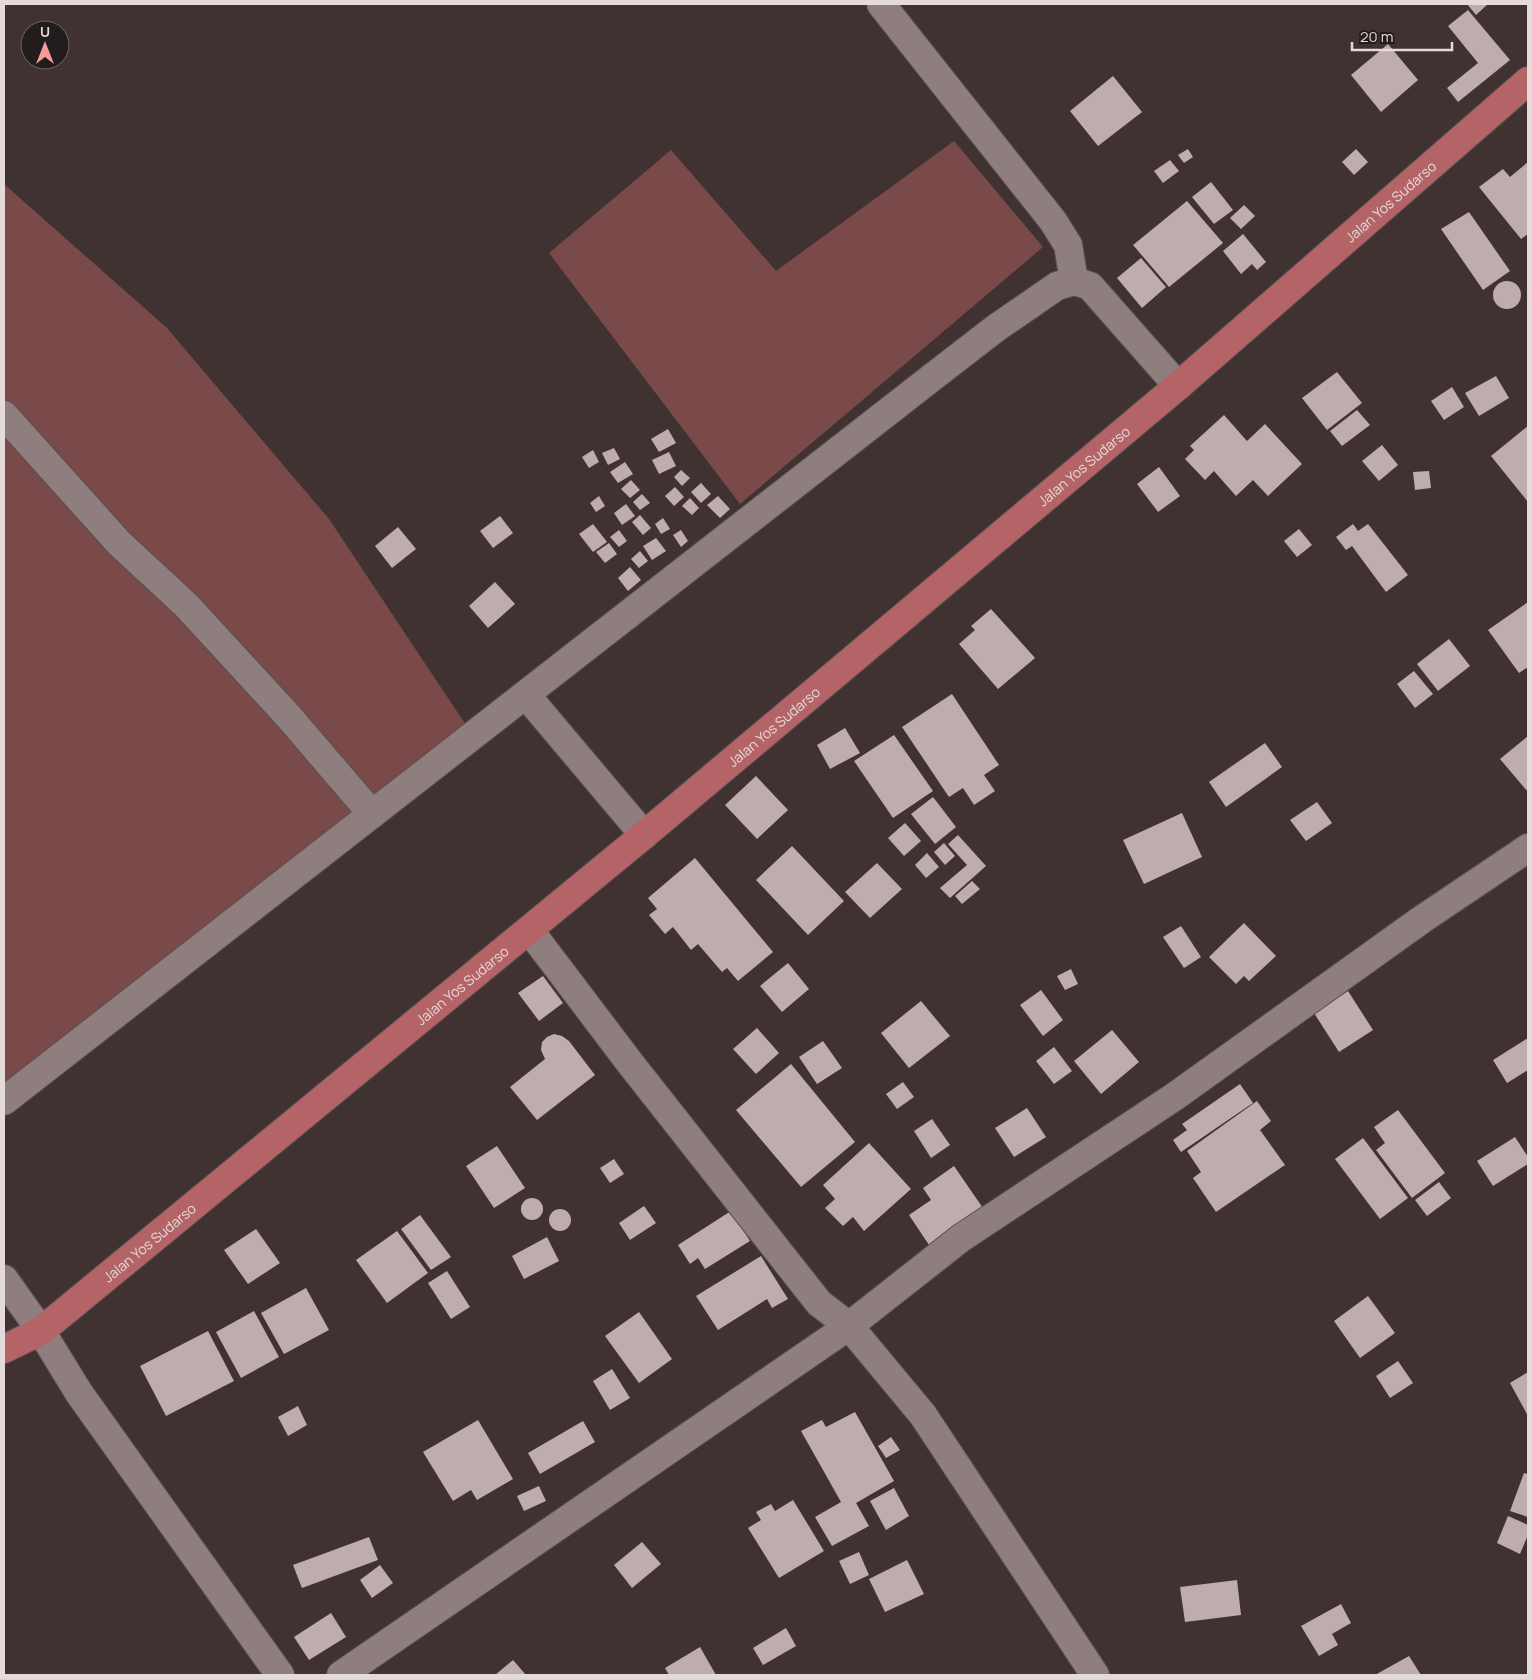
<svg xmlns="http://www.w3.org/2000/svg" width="1532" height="1679" viewBox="0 0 1532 1679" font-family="Manrope,sans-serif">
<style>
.green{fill:#7a4949}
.building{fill:#bfadad}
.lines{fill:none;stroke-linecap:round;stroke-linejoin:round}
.minor-casing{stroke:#5c5050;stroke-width:30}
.primary-casing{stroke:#5c5050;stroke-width:30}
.minor{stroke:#8e7e7d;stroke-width:28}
.primary{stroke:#b46467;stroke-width:28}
.labels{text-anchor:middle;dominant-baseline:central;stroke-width:5;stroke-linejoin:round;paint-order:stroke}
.street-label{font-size:14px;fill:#e4dada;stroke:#231c1c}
</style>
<rect width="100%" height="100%" fill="#413232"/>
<g class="green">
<polygon points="954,141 1043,247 740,504 549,253 671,150 776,271"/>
<polygon points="4,184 167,328 329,519 466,725 4,1085"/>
</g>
<g class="building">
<polygon points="1467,4 1488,4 1476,15"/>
<polygon points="1468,10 1510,60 1458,102 1447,88 1478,63 1448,26"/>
<polygon points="1388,44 1418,80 1381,112 1351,75"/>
<polygon points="1113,76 1142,112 1098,146 1070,111"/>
<polygon points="1188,149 1193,157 1184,163 1178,155"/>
<polygon points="1356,149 1368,162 1354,175 1342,162"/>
<polygon points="1170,160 1179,171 1163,183 1154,171"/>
<polygon points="1528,162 1528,234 1521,239 1479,187 1503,169 1510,177"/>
<polygon points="1211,182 1233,210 1214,224 1192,197"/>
<polygon points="1187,201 1223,243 1169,287 1133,245"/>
<polygon points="1244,205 1255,216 1241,229 1230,218"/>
<polygon points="1469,212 1510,271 1483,290 1441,229"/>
<polygon points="1243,234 1266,262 1257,270 1252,264 1241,274 1223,251"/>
<polygon points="1141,258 1166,287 1142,308 1117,278"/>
<circle cx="1507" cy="295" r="14"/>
<polygon points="1337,372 1362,403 1327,430 1302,398"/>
<polygon points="1496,376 1509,398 1479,416 1465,393"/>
<polygon points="1452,387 1464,407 1444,420 1431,401"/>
<polygon points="1357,410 1370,425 1342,446 1330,431"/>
<polygon points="1224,415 1247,441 1265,424 1302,464 1268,496 1253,480 1236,496 1214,471 1205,480 1185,459 1194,450 1190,446"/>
<polygon points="1528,426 1528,502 1491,456"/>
<polygon points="668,429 676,443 659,452 651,439"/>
<polygon points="1382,445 1398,465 1379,481 1362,461"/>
<polygon points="614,448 620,459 608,465 602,453"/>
<polygon points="593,450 599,462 589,468 582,457"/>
<polygon points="669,452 676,466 659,474 652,460"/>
<polygon points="625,462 633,474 618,483 610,472"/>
<polygon points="1159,467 1180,496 1158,512 1137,484"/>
<polygon points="681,470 690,478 682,486 674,477"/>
<polygon points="1429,471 1431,488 1415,490 1413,472"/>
<polygon points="631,480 640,490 630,498 621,489"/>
<polygon points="701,483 711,494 701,503 691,492"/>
<polygon points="675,487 684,497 674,506 665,496"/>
<polygon points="642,494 650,503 640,510 633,502"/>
<polygon points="599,496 605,506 596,512 590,503"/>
<polygon points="718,496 730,509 720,518 707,505"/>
<polygon points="690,498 699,508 692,515 682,506"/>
<polygon points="626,504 635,516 622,525 614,513"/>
<polygon points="640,515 651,528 643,535 632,522"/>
<polygon points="500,516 513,533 493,548 480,531"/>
<polygon points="663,518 670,529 661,534 655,524"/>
<polygon points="593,524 607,542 593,552 579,534"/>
<polygon points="1353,524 1358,531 1368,524 1408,575 1386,592 1352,546 1346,550 1336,537"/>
<polygon points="398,527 416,549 392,568 375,546"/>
<polygon points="1299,529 1312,545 1297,557 1284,541"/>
<polygon points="619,530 627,541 619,547 610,537"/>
<polygon points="681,530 688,541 681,547 673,535"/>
<polygon points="656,538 666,551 652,560 643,546"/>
<polygon points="609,543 617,554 605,563 596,552"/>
<polygon points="640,551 648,561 639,568 631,559"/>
<polygon points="630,567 641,580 628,591 618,578"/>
<polygon points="495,582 515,604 488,628 469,606"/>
<polygon points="1528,602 1528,667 1519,673 1488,630"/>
<polygon points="991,609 1035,658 998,689 959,644 975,630 971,626"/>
<polygon points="1449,639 1470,666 1438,691 1417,664"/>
<polygon points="1414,671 1433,694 1415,708 1397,684"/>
<polygon points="952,694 999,765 984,775 995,791 974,805 963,788 949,797 902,727"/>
<polygon points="845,728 860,753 830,769 817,745"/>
<polygon points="894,735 933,791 893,818 854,761"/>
<polygon points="1528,736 1528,792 1500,759"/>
<polygon points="1265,743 1282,767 1226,807 1209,782"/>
<polygon points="756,776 788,810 757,839 725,805"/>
<polygon points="933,797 956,827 935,844 911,814"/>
<polygon points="1317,802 1332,823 1306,841 1290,820"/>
<polygon points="1182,813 1202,857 1144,884 1123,840"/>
<polygon points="905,823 921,841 904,856 888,838"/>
<polygon points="958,835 986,866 950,898 940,888 967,865 948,844"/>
<polygon points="944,843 955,856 945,865 934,852"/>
<polygon points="792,846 844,901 808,935 756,880"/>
<polygon points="927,853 939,867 926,878 915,865"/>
<polygon points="695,858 773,952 738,981 727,968 722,972 698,944 691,950 673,927 665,934 649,915 657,909 648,898"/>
<polygon points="877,863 902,889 870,918 845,892"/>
<polygon points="972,881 980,889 962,904 955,896"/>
<polygon points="1244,923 1276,956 1249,981 1244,976 1236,984 1209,957"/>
<polygon points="1181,926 1201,957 1184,968 1163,937"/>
<polygon points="788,963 809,989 782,1012 760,986"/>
<polygon points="1071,969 1078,984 1065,990 1057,976"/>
<polygon points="543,976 563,1003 539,1021 518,993"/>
<polygon points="1041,990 1063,1020 1043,1036 1020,1005"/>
<polygon points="1348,991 1373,1030 1339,1052 1314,1013"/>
<polygon points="921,1001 950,1036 909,1068 881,1033"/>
<polygon points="757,1028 779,1053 756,1074 733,1049"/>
<polygon points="1112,1030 1139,1062 1101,1094 1074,1061"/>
<polygon points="554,1034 562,1036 569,1041 595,1075 537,1120 510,1087 545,1059 541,1050 542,1042 547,1037"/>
<polygon points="1528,1038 1528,1070 1507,1083 1493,1060"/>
<polygon points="823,1041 842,1068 817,1084 799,1057"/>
<polygon points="1054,1047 1072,1071 1054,1084 1036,1061"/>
<polygon points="791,1064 855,1142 801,1187 736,1110"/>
<polygon points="903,1082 914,1097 897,1109 886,1094"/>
<polygon points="1240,1084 1253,1103 1181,1152 1173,1140 1187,1130 1182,1124"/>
<polygon points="1257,1101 1271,1121 1260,1130 1285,1165 1216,1212 1193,1178 1201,1172 1187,1151"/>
<polygon points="1027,1108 1046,1137 1014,1157 995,1128"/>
<polygon points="1398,1110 1445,1173 1412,1198 1376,1150 1385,1143 1374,1127"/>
<polygon points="932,1119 950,1145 931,1158 914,1131"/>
<polygon points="1515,1137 1528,1157 1528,1164 1493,1186 1477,1161"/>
<polygon points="1363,1138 1408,1198 1380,1219 1335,1159"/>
<polygon points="869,1143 911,1189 864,1231 853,1217 843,1226 825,1208 835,1199 823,1185"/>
<polygon points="497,1146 525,1188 494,1208 466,1166"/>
<polygon points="614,1159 624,1174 610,1183 600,1168"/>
<polygon points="954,1166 985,1211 931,1248 909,1215 931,1200 923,1188"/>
<polygon points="1439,1182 1451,1198 1427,1216 1415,1200"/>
<circle cx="532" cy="1209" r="11"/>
<polygon points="644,1206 656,1223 630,1240 619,1223"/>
<circle cx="560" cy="1220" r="11"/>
<polygon points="731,1211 750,1241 705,1269 698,1258 690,1264 678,1245"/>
<polygon points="420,1215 451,1257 431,1270 401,1229"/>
<polygon points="256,1229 280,1263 248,1284 224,1250"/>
<polygon points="397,1231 428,1273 387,1303 356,1260"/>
<polygon points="547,1237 559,1261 524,1279 512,1256"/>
<polygon points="761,1256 788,1299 772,1308 767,1299 718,1330 696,1296"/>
<polygon points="447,1271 470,1307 451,1319 428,1283"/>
<polygon points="306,1288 329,1330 284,1354 261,1313"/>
<polygon points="1368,1296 1395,1333 1360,1358 1334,1321"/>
<polygon points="254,1311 279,1357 241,1378 216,1332"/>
<polygon points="639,1312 672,1359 639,1383 605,1336"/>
<polygon points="208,1331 234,1381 166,1416 140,1366"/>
<polygon points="1398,1361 1413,1383 1390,1398 1376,1376"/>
<polygon points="612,1369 630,1398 610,1410 593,1381"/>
<polygon points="1528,1372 1528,1416 1510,1383"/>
<polygon points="298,1406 307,1425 288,1436 278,1417"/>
<polygon points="855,1412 894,1481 856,1503 869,1526 832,1546 815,1517 841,1502 801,1431 822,1420 826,1427"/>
<polygon points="478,1420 513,1479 477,1500 471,1490 453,1501 423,1452"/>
<polygon points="583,1421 595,1442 540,1474 528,1453"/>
<polygon points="891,1437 900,1450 886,1458 878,1446"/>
<polygon points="1524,1473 1528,1474 1528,1517 1510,1511"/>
<polygon points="539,1486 546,1501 524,1511 517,1496"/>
<polygon points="894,1488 909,1516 886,1530 870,1501"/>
<polygon points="793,1500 824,1551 779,1578 748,1528 761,1520 756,1512 771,1504 775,1511"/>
<polygon points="1508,1516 1528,1525 1528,1535 1520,1554 1497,1543"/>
<polygon points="369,1537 378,1560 302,1588 293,1565"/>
<polygon points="642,1542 661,1564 632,1588 614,1565"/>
<polygon points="859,1552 869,1575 850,1584 839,1561"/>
<polygon points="907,1560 924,1594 885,1612 869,1579"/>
<polygon points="380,1565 393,1583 372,1598 360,1580"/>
<polygon points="1237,1580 1241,1615 1185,1622 1180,1587"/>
<polygon points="1341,1604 1351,1623 1332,1634 1338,1645 1319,1656 1301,1626"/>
<polygon points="331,1613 346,1637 309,1660 294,1637"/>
<polygon points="786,1628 796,1646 763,1665 753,1648"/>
<polygon points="700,1647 716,1675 669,1675 665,1668"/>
<polygon points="1409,1656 1421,1675 1375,1675"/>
<polygon points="513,1660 526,1675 495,1675"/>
</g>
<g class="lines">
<g class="minor-casing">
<g id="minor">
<polyline points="881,4 1053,221 1068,245 1074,281"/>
<polyline points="4,415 119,543 186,605 289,717 372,814"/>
<polyline points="526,695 644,835"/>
<polyline points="530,931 630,1063 819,1303 849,1326 923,1415 1095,1675"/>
<polyline points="4,1101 930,379 996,328 1057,286 1074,281 1090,286 1178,386"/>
<polyline points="4,1279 41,1331 79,1393 280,1675"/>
<polyline points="341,1675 849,1326 961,1238 1174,1097 1421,920 1528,848"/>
</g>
</g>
<g class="primary-casing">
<g id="primary">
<path id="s1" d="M 4,1349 L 41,1331 L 644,835 L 1178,386 L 1528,81"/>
</g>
</g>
<use href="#minor" class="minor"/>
<use href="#primary" class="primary"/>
</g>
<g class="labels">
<g class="street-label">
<text stroke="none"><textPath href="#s1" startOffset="1801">Jalan Yos Sudarso</textPath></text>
<text stroke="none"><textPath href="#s1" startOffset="1396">Jalan Yos Sudarso</textPath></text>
<text stroke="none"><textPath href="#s1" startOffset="991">Jalan Yos Sudarso</textPath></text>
<text stroke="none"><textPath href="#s1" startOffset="586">Jalan Yos Sudarso</textPath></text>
<text stroke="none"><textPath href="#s1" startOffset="181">Jalan Yos Sudarso</textPath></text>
</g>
</g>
<rect width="1532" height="1679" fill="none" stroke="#e4dada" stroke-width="10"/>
<g transform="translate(45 45)"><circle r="24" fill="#231c1c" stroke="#706868"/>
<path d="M0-4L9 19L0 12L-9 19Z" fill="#f59b9b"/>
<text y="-8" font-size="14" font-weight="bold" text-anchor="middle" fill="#e4dada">U</text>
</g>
<path d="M1352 42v8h100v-8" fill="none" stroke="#e4dada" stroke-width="2.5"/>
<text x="1360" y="42" font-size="15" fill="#e4dada" stroke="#231c1c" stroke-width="4" paint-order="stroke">20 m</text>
</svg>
